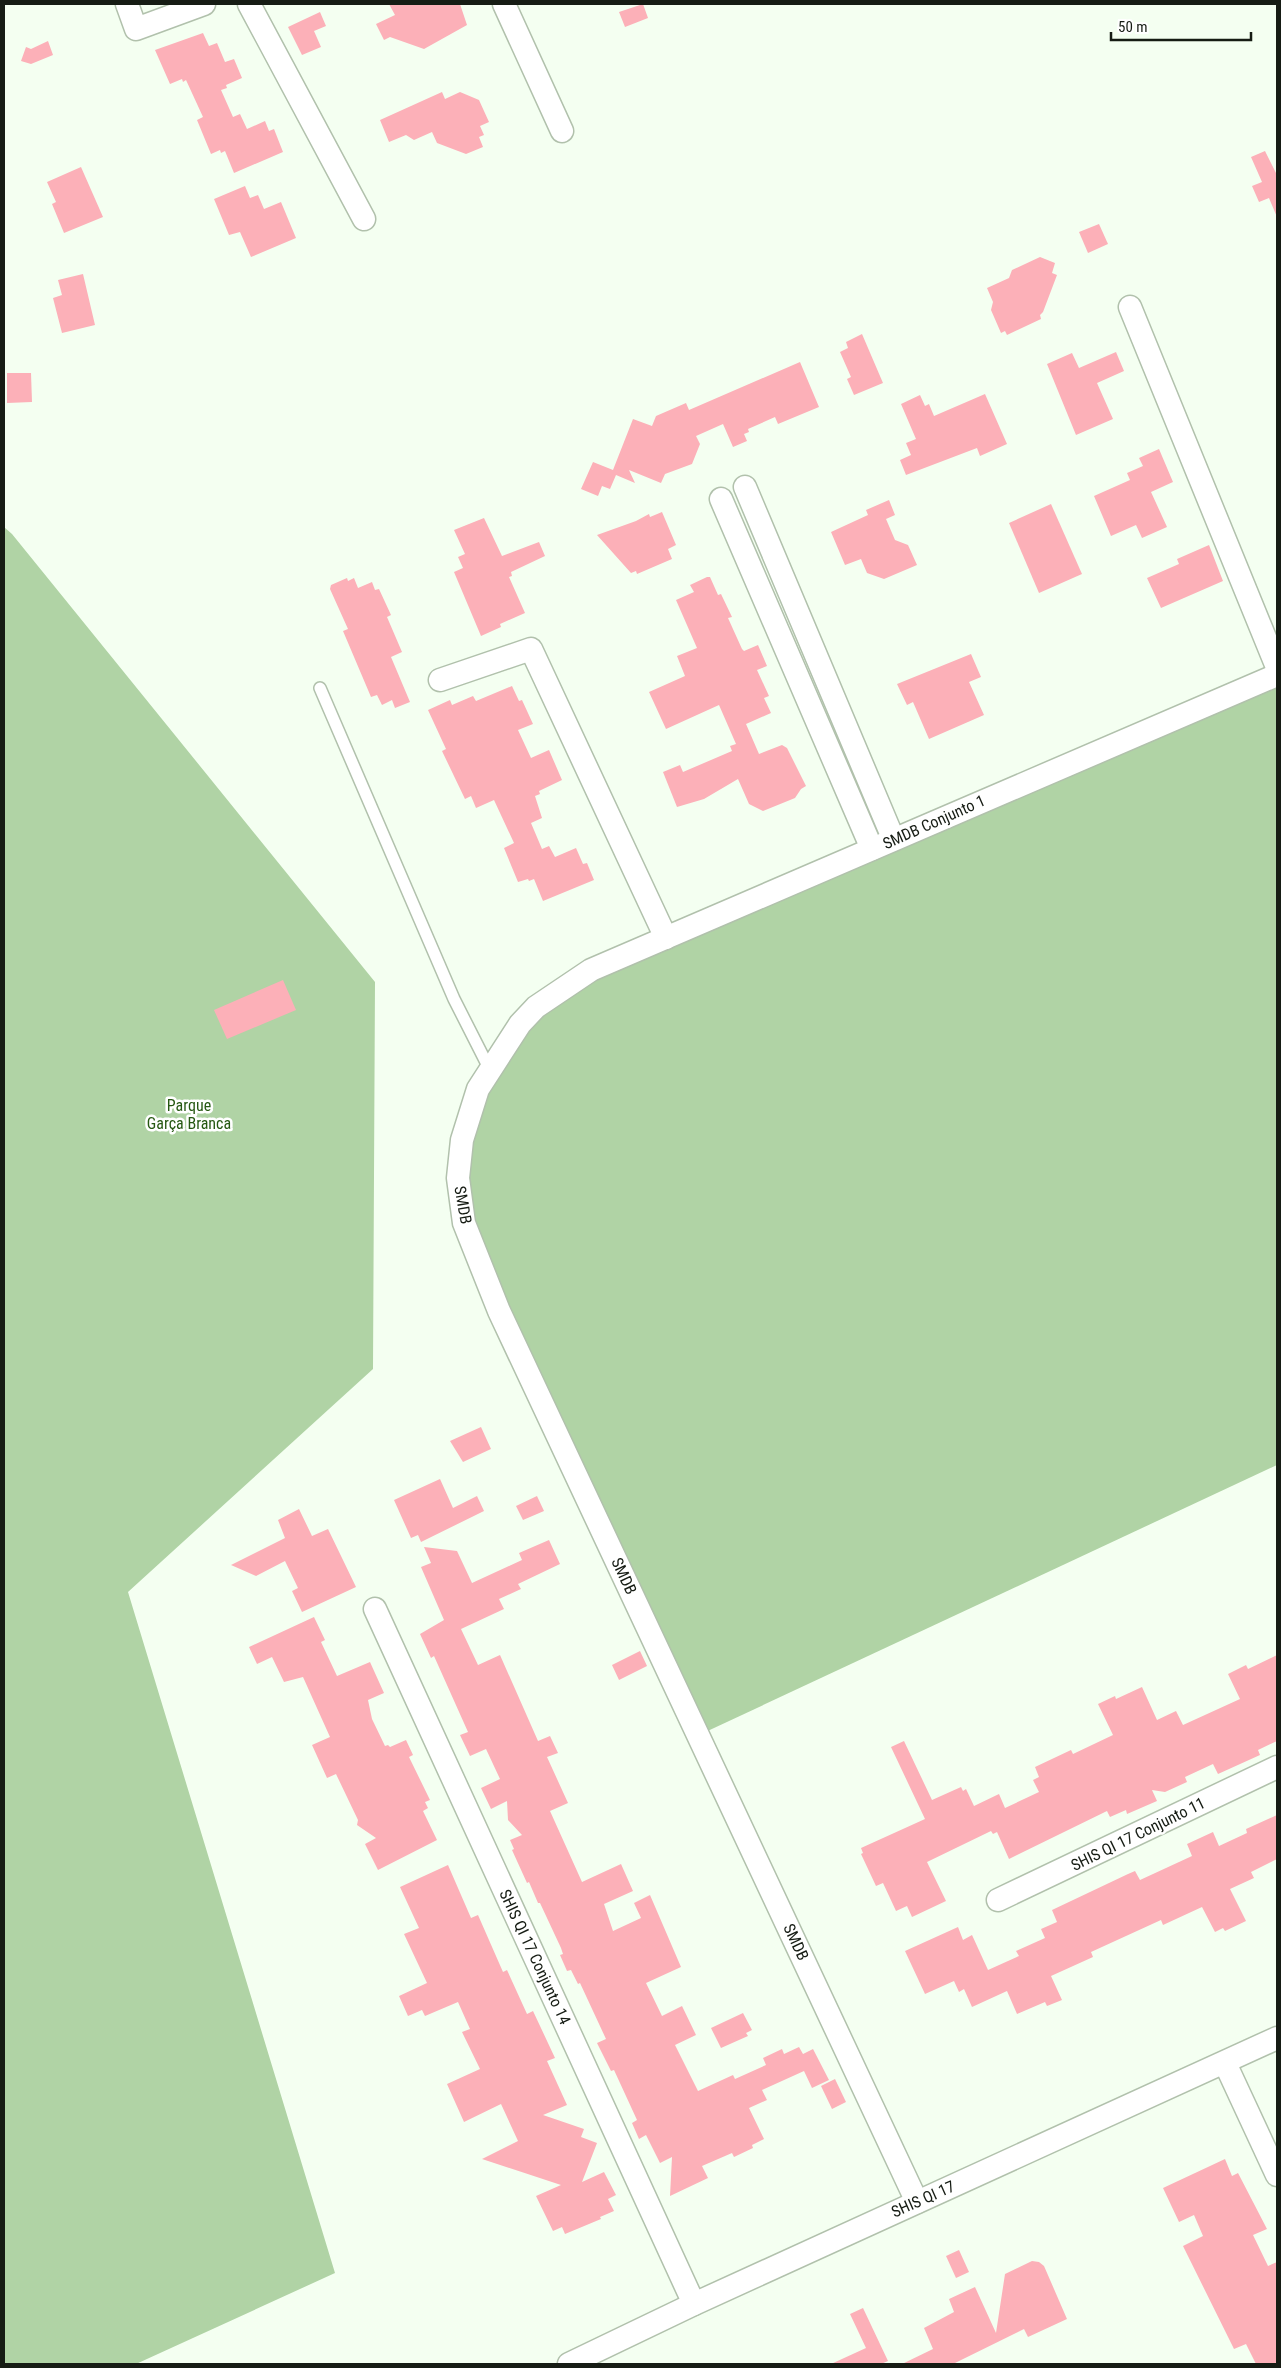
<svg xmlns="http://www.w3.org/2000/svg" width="1281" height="2368" viewBox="0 0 1281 2368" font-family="'Roboto Condensed',sans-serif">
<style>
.green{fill:#b0d3a5}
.building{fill:#fcb0b8}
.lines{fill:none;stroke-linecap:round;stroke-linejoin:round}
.service-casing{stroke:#b1c1ac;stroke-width:14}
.minor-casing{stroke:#b1c1ac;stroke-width:25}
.service{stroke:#fff;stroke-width:11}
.minor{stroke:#fff;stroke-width:22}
.labels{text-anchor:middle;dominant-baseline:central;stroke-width:5;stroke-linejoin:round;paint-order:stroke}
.street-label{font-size:16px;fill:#161c14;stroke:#fff}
.park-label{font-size:16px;fill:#265812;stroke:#fff}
</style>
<rect width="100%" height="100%" fill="#f4fff1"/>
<g class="green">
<polygon points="4,527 12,534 375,982 373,1369 128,1592 335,2273 136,2364 4,2364"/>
<polygon points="1277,674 1277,1465 699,1735 464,1223 462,1140 520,1024 591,970"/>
</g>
<g class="building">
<polygon points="389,4 460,4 467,25 424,49 390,37 384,40 376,24 395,15"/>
<polygon points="643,4 648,18 625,27 619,12"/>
<polygon points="320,12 326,26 314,31 321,47 302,55 288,27"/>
<polygon points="203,33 209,46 217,43 225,62 234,59 242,78 226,85 227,88 221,90 233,117 240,114 247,129 265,121 269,131 274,129 283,152 234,173 225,151 221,153 220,150 211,154 197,120 203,117 186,80 183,82 182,79 170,84 155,50"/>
<polygon points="48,41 53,55 31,64 21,61 26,47 31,49"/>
<polygon points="442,92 445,99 460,92 479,100 489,122 480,126 484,135 479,137 483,147 466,154 437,143 432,132 414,140 406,135 389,142 380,120"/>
<polygon points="1265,151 1277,175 1277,217 1269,198 1259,202 1252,186 1262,182 1251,157"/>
<polygon points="81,167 103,217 64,233 52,204 56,202 47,182"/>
<polygon points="245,186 250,198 258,195 264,209 281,202 296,238 251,257 240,232 229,235 214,199"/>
<polygon points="1099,224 1108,244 1088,253 1079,232"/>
<polygon points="1040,257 1055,263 1052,273 1057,275 1043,312 1040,315 1041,319 1007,335 1005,331 1001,333 991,310 993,302 987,288 1009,278 1012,270"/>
<polygon points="83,274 95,325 62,333 53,298 62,295 58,280"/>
<polygon points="862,334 883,383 854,395 847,379 851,377 840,352 848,348 846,342"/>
<polygon points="1116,352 1124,371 1097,383 1113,419 1076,435 1047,364 1072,353 1079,368"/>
<polygon points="800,362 819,407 778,424 775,417 748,429 749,432 744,434 747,441 733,447 723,424 696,436 700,444 692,464 665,474 661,483 629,470 635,483 616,475 610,489 602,486 598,496 581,489 593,462 613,470 633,419 652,426 656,416 686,403 689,410"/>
<polygon points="7,373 31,373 32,402 7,403"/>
<polygon points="985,394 1007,444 980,456 977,448 906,475 900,460 911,455 906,443 916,439 901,404 920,395 925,406 929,404 934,416"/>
<polygon points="1159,449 1173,482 1151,492 1167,527 1142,538 1136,525 1111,536 1094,496 1130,480 1127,473 1143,466 1139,458"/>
<polygon points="889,500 895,515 886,519 895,540 908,545 917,565 884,579 867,573 861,559 845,565 831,532 868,515 866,510"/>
<polygon points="1051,504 1082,574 1039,593 1009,523"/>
<polygon points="662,512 676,545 668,549 672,559 637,574 636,571 631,573 597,535 636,521 649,514 650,517"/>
<polygon points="484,518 502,556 539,542 545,556 511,572 512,576 509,577 525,613 500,624 501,627 481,636 454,572 463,568 458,557 465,554 454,530"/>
<polygon points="1209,545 1223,581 1161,608 1147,578 1179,564 1177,559"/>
<polygon points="707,577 710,577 718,595 721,594 732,617 728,618 742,649 744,651 758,645 767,666 757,670 769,696 764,698 771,713 746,724 759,754 782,745 787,748 806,786 801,789 795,798 763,811 749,804 738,779 704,799 677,807 663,772 680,765 683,772 732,751 730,746 736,744 719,705 666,729 649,692 685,676 677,656 697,648 676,600 694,592 690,585"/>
<polygon points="347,578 348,581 354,578 358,588 372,582 375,590 379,589 391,615 387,617 402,652 391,657 410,702 395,708 392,700 382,705 377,695 371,697 343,631 348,629 330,589 331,585"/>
<polygon points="971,654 981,677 969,682 984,715 929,739 913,702 907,705 897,684"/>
<polygon points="512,686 519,701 522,700 533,724 518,730 531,758 549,750 562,780 539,791 540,794 535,796 542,818 531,823 542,849 549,846 555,857 576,848 583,864 587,863 594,880 543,901 534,879 529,881 528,879 518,882 504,848 514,843 494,800 476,808 471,796 465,799 442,751 446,749 428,710 450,700 452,705 473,696 476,701"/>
<polygon points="283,980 296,1010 227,1039 214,1010"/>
<polygon points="481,1427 491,1449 463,1462 450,1441"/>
<polygon points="440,1479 453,1508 477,1496 484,1511 421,1542 418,1535 411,1538 394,1500"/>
<polygon points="537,1496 544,1511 523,1520 516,1506"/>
<polygon points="299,1509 312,1536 328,1529 356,1587 302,1612 292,1591 298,1588 285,1561 256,1576 231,1565 285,1538 278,1520"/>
<polygon points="549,1540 560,1564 518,1584 521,1589 499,1599 504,1609 461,1629 478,1665 500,1655 538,1741 550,1736 558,1753 547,1757 568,1803 550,1811 582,1882 621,1864 633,1891 604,1904 613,1931 641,1918 634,1903 650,1895 681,1967 646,1983 662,2016 682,2006 696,2035 675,2045 698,2091 733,2075 735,2079 766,2065 763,2058 782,2049 784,2054 799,2047 803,2054 813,2049 829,2080 812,2088 804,2071 762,2090 767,2100 749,2108 764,2139 752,2145 753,2148 734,2157 732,2153 702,2166 708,2178 670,2196 672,2157 660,2163 646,2135 639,2139 632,2123 637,2120 614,2070 611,2071 597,2043 606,2039 580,1983 578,1984 571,1970 567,1971 560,1955 563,1954 561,1948 540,1903 538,1903 529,1882 527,1883 512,1850 514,1849 510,1840 522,1835 508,1820 507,1801 491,1809 481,1788 500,1779 486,1749 470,1756 460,1735 468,1732 434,1656 431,1658 420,1634 444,1620 421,1567 431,1563 424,1547 457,1551 472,1583 522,1560 519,1553"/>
<polygon points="314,1617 325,1640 321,1642 337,1676 370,1662 384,1693 368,1700 372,1719 385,1746 388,1745 390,1747 406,1740 413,1755 409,1757 430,1800 425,1802 428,1808 423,1811 437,1840 378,1870 365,1844 376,1838 357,1825 358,1820 336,1774 327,1778 312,1745 330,1737 303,1677 284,1682 272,1657 257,1664 249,1647"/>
<polygon points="640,1651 647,1666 619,1680 612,1665"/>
<polygon points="1277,1655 1277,1741 1258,1750 1260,1755 1218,1774 1213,1764 1185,1777 1187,1782 1165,1792 1152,1790 1157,1801 1127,1814 1126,1810 1110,1817 1107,1811 1009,1859 997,1832 993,1834 991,1831 927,1862 946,1901 912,1917 907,1906 896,1911 883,1883 876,1886 861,1854 863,1853 861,1848 925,1819 891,1747 904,1741 932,1800 961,1787 963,1791 966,1789 974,1806 999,1794 1005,1808 1039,1792 1033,1780 1039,1777 1035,1767 1071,1750 1073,1754 1113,1735 1098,1704 1115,1696 1116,1699 1142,1687 1157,1720 1176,1711 1183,1725 1240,1699 1228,1674 1246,1665 1248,1669"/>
<polygon points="1277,1815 1277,1859 1251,1872 1254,1878 1230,1889 1246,1921 1225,1931 1223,1928 1215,1932 1202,1907 1163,1925 1161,1920 1091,1952 1093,1957 1051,1976 1062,2000 1047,2006 1045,2002 1017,2014 1007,1991 972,2007 964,1989 959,1992 954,1981 925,1994 905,1951 958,1927 963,1940 972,1935 988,1970 1019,1956 1016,1951 1045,1938 1041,1929 1057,1922 1052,1910 1128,1874 1135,1871 1140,1880 1192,1856 1187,1844 1213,1832 1219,1846 1247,1833 1246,1829"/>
<polygon points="448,1865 471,1918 478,1915 503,1972 507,1970 527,2014 533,2011 555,2058 547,2061 567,2105 543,2115 584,2129 581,2137 597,2143 582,2182 604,2172 616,2195 608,2199 614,2211 600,2217 601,2219 565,2234 562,2227 553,2231 536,2196 561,2185 482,2159 518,2141 501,2104 464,2122 447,2084 480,2069 462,2032 470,2029 458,2002 425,2016 422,2010 408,2016 399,1996 427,1983 404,1934 419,1928 400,1887"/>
<polygon points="743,2013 752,2030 746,2033 748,2036 721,2048 711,2028"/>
<polygon points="835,2079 846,2102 832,2109 821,2086"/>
<polygon points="1225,2159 1232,2176 1238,2173 1267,2229 1253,2235 1268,2266 1277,2262 1277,2364 1256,2364 1246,2344 1234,2349 1183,2246 1203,2236 1194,2215 1179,2222 1163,2188"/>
<polygon points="959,2250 969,2272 956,2278 946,2256"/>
<polygon points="1032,2261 1039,2262 1044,2266 1067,2319 1028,2337 1024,2329 953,2364 902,2364 933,2349 924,2328 954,2312 949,2299 975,2287 996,2333 1005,2274"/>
<polygon points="863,2308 888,2361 881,2364 831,2364 866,2348 850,2314"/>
</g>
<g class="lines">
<g class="service-casing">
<polyline id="service" points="320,688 454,999 490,1070"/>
</g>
<g class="minor-casing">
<g id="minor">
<polyline points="127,4 136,29 204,4"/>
<polyline points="249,4 364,219"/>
<polyline points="504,4 562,131"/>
<polyline points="1130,307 1277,667"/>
<polyline points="745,487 893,838"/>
<polyline points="721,499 872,849"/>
<polyline points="440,680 531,649 666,938"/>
<polyline points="375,1609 694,2304"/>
<polyline points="998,1900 1277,1767"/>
<polyline points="1225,2063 1277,2175"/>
<polyline points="917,2202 499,1311 464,1223 458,1178 462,1140 478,1089 520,1024 536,1007 591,970 1277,675"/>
<polyline points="569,2364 694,2304 1277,2038"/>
</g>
</g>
<use href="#service" class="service"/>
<use href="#minor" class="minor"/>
</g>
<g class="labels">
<g class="street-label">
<text transform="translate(934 822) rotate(-24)">SMDB Conjunto 1</text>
<text transform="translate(463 1205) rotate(80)">SMDB</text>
<text transform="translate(624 1576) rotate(65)">SMDB</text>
<text transform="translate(1138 1834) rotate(-26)">SHIS QI 17 Conjunto 11</text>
<text transform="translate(796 1942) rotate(65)">SMDB</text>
<text transform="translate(535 1957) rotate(65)">SHIS QI 17 Conjunto 14</text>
<text transform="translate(923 2199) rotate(-24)">SHIS QI 17</text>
</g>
<g class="park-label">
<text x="189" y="1105">Parque<tspan x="189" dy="18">Garça Branca</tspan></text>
</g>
</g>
<rect width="1281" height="2368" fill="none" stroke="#161c14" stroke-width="10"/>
<path d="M1111 32v8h140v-8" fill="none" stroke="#161c14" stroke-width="2.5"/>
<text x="1118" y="32" font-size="15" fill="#161c14" stroke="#ffffff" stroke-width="4" paint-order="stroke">50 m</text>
</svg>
